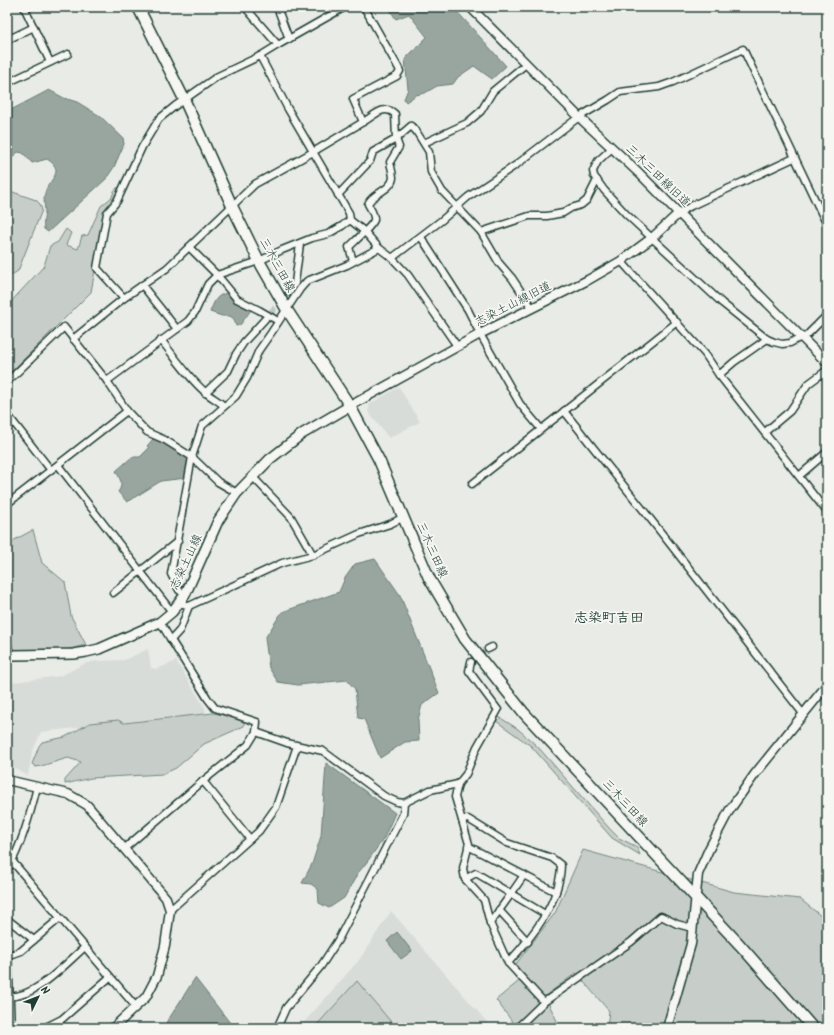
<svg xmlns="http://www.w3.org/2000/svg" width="834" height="1035" viewBox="0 0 834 1035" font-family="Kalam,'Klee One',sans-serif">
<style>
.built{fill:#d8dcd8}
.green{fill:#c7cec9;stroke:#73867e}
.water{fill:#99a6a0;stroke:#687c75}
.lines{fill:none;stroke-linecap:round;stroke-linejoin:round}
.minor-tunnel{stroke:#c1c8c3;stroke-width:6;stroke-dasharray:6 3;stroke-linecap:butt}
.minor-casing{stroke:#1f3d34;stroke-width:9}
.tertiary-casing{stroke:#1f3d34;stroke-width:11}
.secondary-casing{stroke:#1f3d34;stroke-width:12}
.primary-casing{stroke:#1f3d34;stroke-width:13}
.minor{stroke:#f6f6f2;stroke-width:6}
.tertiary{stroke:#f6f6f2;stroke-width:8}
.secondary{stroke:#f6f6f2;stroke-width:9}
.primary{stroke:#f6f6f2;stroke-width:10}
.labels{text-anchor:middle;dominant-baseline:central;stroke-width:3.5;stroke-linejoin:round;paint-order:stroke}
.street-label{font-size:12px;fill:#1f3d34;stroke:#f6f6f2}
.quarter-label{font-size:14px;font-weight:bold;fill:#1f3d34;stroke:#f6f6f2}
</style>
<rect width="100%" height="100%" fill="#e9ebe7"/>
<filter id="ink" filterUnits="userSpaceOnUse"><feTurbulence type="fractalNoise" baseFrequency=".025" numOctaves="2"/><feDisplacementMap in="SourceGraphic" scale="8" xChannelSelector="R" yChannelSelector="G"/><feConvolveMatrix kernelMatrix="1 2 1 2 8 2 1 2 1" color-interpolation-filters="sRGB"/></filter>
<g filter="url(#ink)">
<g class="built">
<polygon points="399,387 420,422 389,438 368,412 370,404"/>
<polygon points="148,649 151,668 157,669 176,661 205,708 206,713 41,732 32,753 28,776 7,764 7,683 60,676 86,663 97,661 124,660"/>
<polygon points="391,911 492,1028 299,1028 359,960"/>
</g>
<g class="green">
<polygon points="118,187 118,195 106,209 91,292 7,376 7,306 44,266 50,246 58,242 66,229 71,233 66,245 78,249 82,236 88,235 101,206 112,197 114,191"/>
<polygon points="7,190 36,200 40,204 42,210 18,271 10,276 7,273"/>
<polygon points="33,530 42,563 65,582 71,616 86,645 65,650 14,650 7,631 7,544"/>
<polygon points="213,713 229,716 244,722 244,726 204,744 176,768 163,774 91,778 65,784 65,780 81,762 68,758 41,766 36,767 32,764 39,746 42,742 65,737 90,723 118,720 124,723"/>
<polygon points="499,717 518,729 538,747 609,828 619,838 637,847 640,855 612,838 531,746 496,721"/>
<polygon points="583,850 734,892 800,899 827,921 827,1028 607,1028 609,1011 576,973 545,996 557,1021 547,1028 517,1028 496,1000 524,977 516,964 555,913"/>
<polygon points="357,981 396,1028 314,1028"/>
</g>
<g class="water">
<polygon points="388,7 453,7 506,66 492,79 474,66 458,77 453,84 437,86 425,93 416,95 406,102 404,99 408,89 405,59 427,37 409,14 396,19"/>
<path d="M 49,90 L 64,98 L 77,102 L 100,116 L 123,138 L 124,144 L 114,167 L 106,179 L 48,232 L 44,229 C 43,223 44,218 45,213 C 45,206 43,200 45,193 C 48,179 67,172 47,159 L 32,163 L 23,153 L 18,152 L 10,160 L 7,160 L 7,112 Z"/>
<path d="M 227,293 L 235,302 L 251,310 L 240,325 L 236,326 L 234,319 L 230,316 L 222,316 L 210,312 C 214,302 216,295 227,293 Z"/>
<path d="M 153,439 L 170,446 L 188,457 L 189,460 L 186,478 L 161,481 L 127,502 L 118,492 C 124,484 120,479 116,471 L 132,457 L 140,457 L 149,448 L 147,446 Z"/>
<polygon points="375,559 400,595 439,693 422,705 418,720 419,741 405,742 380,758 364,719 358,718 355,689 347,680 298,685 278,682 269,668 265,638 282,612 339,592 345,578 355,564"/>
<polygon points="326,763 395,813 384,838 367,862 358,873 344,898 329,908 319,903 318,889 311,884 302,883 312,864 321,836"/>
<polygon points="397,932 412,951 401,959 387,941"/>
<polygon points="195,978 234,1028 163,1028"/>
</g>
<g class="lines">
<g class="minor-tunnel">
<polyline points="265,319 289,292"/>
<polyline points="471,662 488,649"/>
</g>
<g class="minor-casing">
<g id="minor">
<polyline points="24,7 50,62"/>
<polyline points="245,7 278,45"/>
<polyline points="277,7 289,39"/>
<polyline points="7,40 34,27"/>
<polyline points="260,56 288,109 349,213 350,220 364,231 379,248 392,258 408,275 457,346"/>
<polyline points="7,83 68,54"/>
<polyline points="424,143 467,123 481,111 493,91 526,64"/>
<polyline points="612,148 598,161 593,171 594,176 604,190 626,214 722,303 767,339 774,342 782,344 790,343 801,337"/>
<polyline points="338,195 370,161 373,152 396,139 411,126 416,131 429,152 431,172 442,191 481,232 499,263 512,278 532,308"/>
<polyline points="679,213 691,206 794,158"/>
<polyline points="481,232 529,216 547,216 563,213 571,208 581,205 587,200 597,180"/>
<polyline points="421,237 468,310 480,334 520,404 541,429"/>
<polyline points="189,247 217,275 237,299 259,310 278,321"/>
<polyline points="392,258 442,220 468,197 516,165 579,117 608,100 620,92 659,87 673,82 743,49 827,225"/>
<path d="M 353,261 L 349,247 C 354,242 373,225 374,220 C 375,215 370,208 368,204 C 372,193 391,191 393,178 C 393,174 391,167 390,162 L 399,147 L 396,139 L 395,114 C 384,103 373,117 363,122"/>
<polyline points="621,261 705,354 719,375 827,512"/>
<polyline points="142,285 177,329"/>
<polyline points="289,292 295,283 300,244"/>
<polyline points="124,298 97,268 107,213 117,201 142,147 159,119 175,106 218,76 260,56 278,45 345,7"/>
<polyline points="73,339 124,298 167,268 255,184 313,152 363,122 353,99 397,76 400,71 398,67 364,7"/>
<polyline points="803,339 827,315"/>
<path d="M 161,340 C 175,357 187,376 204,391 C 210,397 218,400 224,406"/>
<polyline points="719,375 734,362 767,339"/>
<polyline points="107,381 188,321 195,312 208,284 217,275 259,261 282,250 312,238 328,234 342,226 350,220"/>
<polyline points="7,382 64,327 107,381 127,411 147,432 165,440 192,457 218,482 237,493"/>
<polyline points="205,393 228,371 236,354 244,342 265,319"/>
<polyline points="564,411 652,521 804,715"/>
<polyline points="7,414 50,469"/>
<polyline points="765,432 790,411 808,384 827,370"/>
<polyline points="58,465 172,612"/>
<polyline points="799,476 827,452"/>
<polyline points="253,477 291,517 313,555"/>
<polyline points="472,484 677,322"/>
<polyline points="7,504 127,411"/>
<polyline points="113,593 178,541"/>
<polyline points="185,595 179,590 171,574 192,457 202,426 236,396 247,378 259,350 271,333 300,289 307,281 347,265 379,248"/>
<polyline points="180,603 189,606 180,630 171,640 208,699 215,708 257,722 256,732 248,745 203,781"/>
<polyline points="189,606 282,563 313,555 359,534 390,524 404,517"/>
<polyline points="160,622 171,640"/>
<polyline points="488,649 492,647"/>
<polyline points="471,662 469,671 498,710 477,747 466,774 458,784 455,797 469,844 463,868 465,879 484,900 490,923 508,963 544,1002"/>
<polyline points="256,732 287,743 323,751 384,796 397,802 404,803 430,790 458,784"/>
<path d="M 462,820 L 468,819 L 507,843 L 552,858 L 561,865 C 560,903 532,937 508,963"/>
<polyline points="250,839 259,831 276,807 297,746"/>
<polyline points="468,846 556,892"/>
<polyline points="125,848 203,781 250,839 170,910"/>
<polyline points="12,861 136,1007"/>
<path d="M 7,871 C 22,844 30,815 37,787"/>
<polyline points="465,879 476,873 545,914"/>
<polyline points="499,910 528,942"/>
<polyline points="7,919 34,940"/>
<polyline points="490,923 511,894 524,875"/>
<polyline points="7,956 21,951 60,918"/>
<polyline points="8,956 11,1028"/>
<path d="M 7,996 C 34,1000 66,963 85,947"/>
<polyline points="44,1028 62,1019 110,977"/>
<polyline points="277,1028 286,1008 321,966 338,940 403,814 404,803"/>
<polyline points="517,1028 544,1002 631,942 661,916 677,924 692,928"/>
</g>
</g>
<g class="tertiary-casing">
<g id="tertiary">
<polyline points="470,7 579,117 639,173 827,363"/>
<polyline points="350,406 480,334 588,280 621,261 652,238 679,213"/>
<polyline points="7,780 68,794 87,805 166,898 170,910 165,946 157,976 146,997 113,1028"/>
<polyline points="667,1028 691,944 698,874 709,849 729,811 755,774 827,685"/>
</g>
</g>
<g class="secondary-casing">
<polyline id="secondary" points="7,656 14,655 74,654 86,652 99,649 160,622 172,612 185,595 218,521 237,493 270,459 302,434 350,406"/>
</g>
<g class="primary-casing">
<polyline id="primary" points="138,7 184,99 232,206 259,261 287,310 350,406 379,460 429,578 465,639 524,713 740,945 813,1028"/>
</g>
<use href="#minor" class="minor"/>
<use href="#tertiary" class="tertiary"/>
<use href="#secondary" class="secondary"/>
<use href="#primary" class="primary"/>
</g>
</g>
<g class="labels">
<g class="street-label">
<text transform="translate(658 176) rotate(44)">三木三田線旧道</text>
<text transform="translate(277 265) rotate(61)">三木三田線</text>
<text transform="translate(513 304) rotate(-27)">志染土山線旧道</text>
<text transform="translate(432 550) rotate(66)">三木三田線</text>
<text transform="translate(186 562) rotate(-65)">志染土山線</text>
<text transform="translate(625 803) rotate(47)">三木三田線</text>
</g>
<g class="quarter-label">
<text x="609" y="618">志染町吉田</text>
</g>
</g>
<rect width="834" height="1035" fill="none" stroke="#f6f6f2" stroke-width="24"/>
<rect x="12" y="12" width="810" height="1011" fill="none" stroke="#1f3d34" stroke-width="1.5" filter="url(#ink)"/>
<g transform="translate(38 997) rotate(47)" stroke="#f6f6f2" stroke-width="3" paint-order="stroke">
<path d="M0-3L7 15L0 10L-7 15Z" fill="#1f3d34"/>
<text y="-6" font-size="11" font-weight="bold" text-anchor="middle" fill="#1f3d34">N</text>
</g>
</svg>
